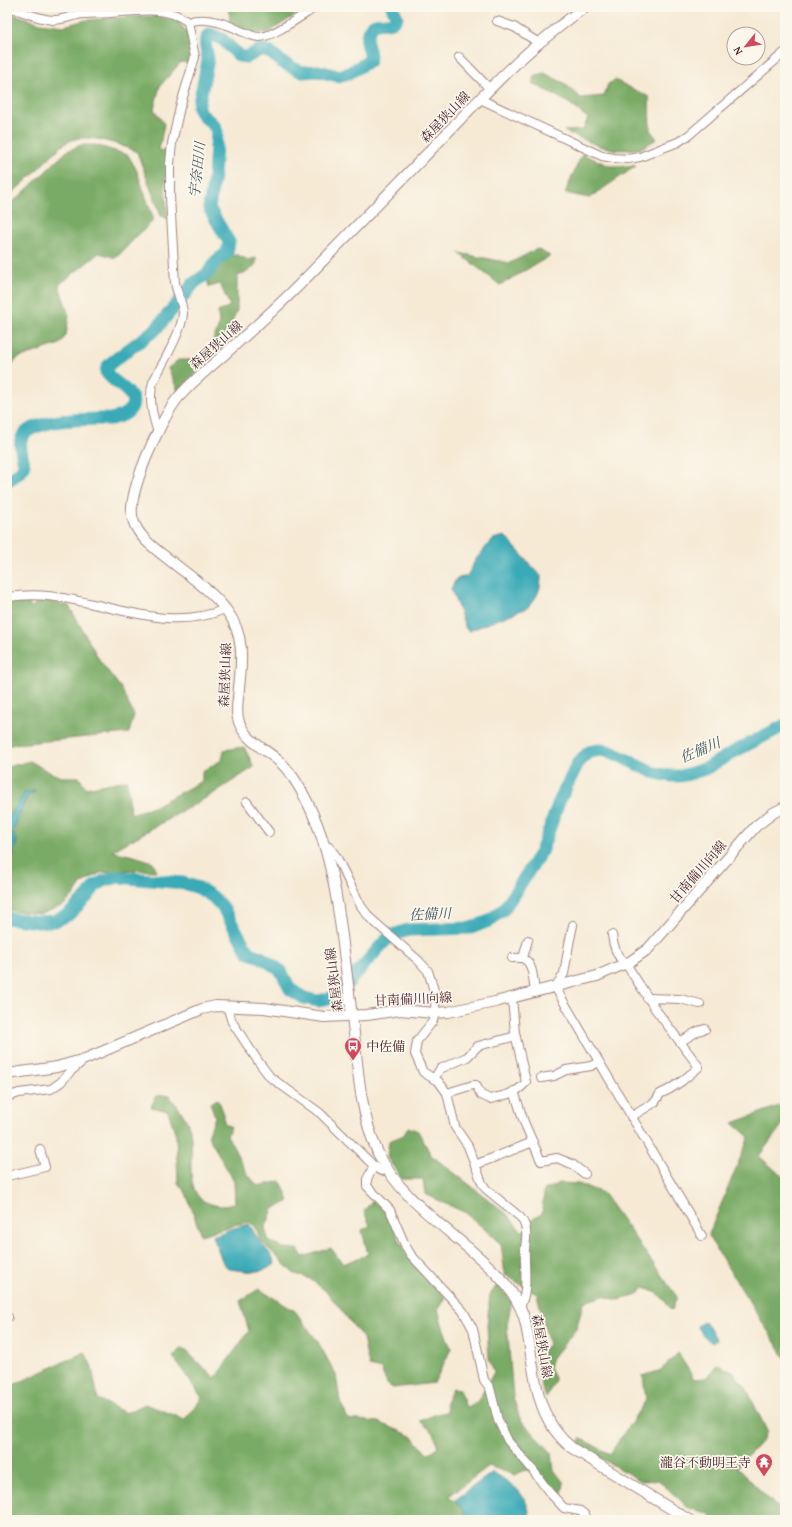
<svg xmlns="http://www.w3.org/2000/svg" width="792" height="1527" viewBox="0 0 792 1527" font-family="'Gentium Book Plus','Noto Serif JP',serif">
<style>
.forest{fill:#7aab66;stroke:#626548}
.water{fill:#3aaab7;stroke:#426471}
.lines{fill:none;stroke-linecap:round;stroke-linejoin:round}
.river{stroke:#3aaab7;stroke-width:13}
.minor-casing{stroke:#a08480;stroke-width:10}
.major-casing{stroke:#a08480;stroke-width:12}
.minor{stroke:#fff;stroke-width:8}
.major{stroke:#fff;stroke-width:10}
.labels{text-anchor:middle;dominant-baseline:central;stroke-width:3.5;stroke-linejoin:round;paint-order:stroke}
.street-label{font-size:13px;fill:#4a1f2b;stroke:#fbf7ec}
.poi-label{font-size:13px;fill:#4a1f2b;stroke:#fbf7ec;text-anchor:start}
.water-label{font-size:14px;font-style:italic;fill:#445763;stroke:#fbf7ec}
</style>
<rect width="100%" height="100%" fill="#fbf7ec"/>
<filter id="ink" filterUnits="userSpaceOnUse"><feTurbulence type="fractalNoise" baseFrequency=".025" numOctaves="2"/><feDisplacementMap in="SourceGraphic" scale="8" xChannelSelector="R" yChannelSelector="G"/><feConvolveMatrix kernelMatrix="1 2 1 2 8 2 1 2 1" color-interpolation-filters="sRGB"/></filter>
<filter id="wash" filterUnits="userSpaceOnUse"><feTurbulence type="fractalNoise" baseFrequency=".012" numOctaves="4" result="noise"/><feDisplacementMap in="SourceGraphic" scale="16" xChannelSelector="R" yChannelSelector="G"/><feGaussianBlur stdDeviation="0.9" result="paint"/><feColorMatrix in="noise" values="0 0 0 0 0 0 0 0 0 0 0 0 0 0 0 0 0 1.4 0 .05"/><feComposite in="paint" operator="in"/></filter>
<g filter="url(#wash)">
<rect width="100%" height="100%" fill="#f6ead5"/>
<g class="forest">
<polygon points="227,7 299,7 294,16 269,32 253,34 229,22 230,16"/>
<path d="M 7,12 L 40,23 L 64,26 L 86,20 L 128,17 L 156,16 L 178,21 L 189,35 L 192,53 L 188,63 L 181,62 L 160,86 L 154,109 L 164,124 L 159,150 L 168,152 L 165,187 L 168,219 L 161,216 L 137,152 C 123,145 87,133 72,140 C 61,144 54,154 46,161 C 33,174 22,186 7,196 Z"/>
<polygon points="544,73 564,83 581,98 604,96 608,84 615,80 649,97 650,130 657,139 640,149 617,150 599,146 564,131 583,130 588,118 566,101 532,83 534,76"/>
<polygon points="81,145 95,145 128,155 136,169 154,220 137,236 116,258 99,253 59,285 69,316 66,335 60,344 18,358 7,370 7,206 21,195 67,151"/>
<polygon points="582,154 610,166 636,166 589,198 565,193"/>
<polygon points="537,249 550,256 500,285 459,253 510,263"/>
<path d="M 238,255 L 248,260 L 256,258 L 256,264 L 249,271 L 237,276 L 237,310 L 231,325 L 223,348 L 178,391 L 168,368 L 178,360 L 199,360 L 211,345 L 219,326 L 218,312 L 230,306 L 220,284 L 209,287 L 205,270 C 214,259 224,256 238,255 Z"/>
<polygon points="27,599 31,608 39,599 69,606 100,661 121,688 134,715 129,733 16,744 7,746 7,601"/>
<polygon points="244,747 254,767 211,795 112,851 134,856 153,862 157,871 131,870 100,873 82,883 74,895 64,905 41,914 7,910 7,767 30,761 49,772 61,777 79,777 86,788 127,780 131,814 153,807 202,781 202,771 222,760 224,750"/>
<path d="M 169,1095 C 177,1106 187,1117 190,1130 C 195,1151 182,1194 208,1203 C 220,1207 224,1207 235,1203 L 234,1181 L 208,1136 L 215,1117 L 210,1103 L 218,1099 L 224,1114 L 224,1123 L 231,1127 L 227,1135 L 248,1175 L 258,1186 L 281,1181 L 289,1201 L 273,1209 L 265,1229 L 269,1241 L 283,1248 L 298,1249 L 303,1257 L 331,1248 L 343,1264 L 368,1254 L 362,1230 L 370,1226 L 364,1211 L 373,1200 L 387,1214 L 406,1253 L 445,1297 L 438,1309 L 442,1324 L 451,1349 L 434,1383 L 393,1388 L 387,1384 L 381,1369 L 369,1366 L 363,1338 L 327,1292 L 310,1279 L 293,1273 L 260,1240 L 256,1227 L 249,1222 L 234,1225 L 201,1235 L 186,1193 L 178,1183 L 176,1135 L 168,1111 L 151,1107 L 156,1096 Z"/>
<polygon points="779,1106 783,1124 759,1156 783,1177 785,1181 785,1358 708,1236 749,1137 733,1123"/>
<polygon points="408,1127 418,1131 431,1155 506,1213 521,1231 531,1229 533,1218 542,1214 544,1190 560,1183 579,1184 603,1193 677,1297 672,1310 658,1293 644,1288 635,1296 618,1300 603,1296 584,1302 576,1329 551,1360 549,1368 555,1380 546,1398 540,1381 535,1355 549,1345 537,1294 505,1275 501,1244 466,1213 425,1194 423,1179 402,1179 387,1158 389,1141 404,1135"/>
<path d="M 497,1285 L 512,1301 L 507,1324 L 513,1397 L 520,1419 L 552,1453 L 554,1470 L 564,1483 L 562,1494 L 550,1488 L 540,1473 L 526,1470 L 514,1475 L 489,1466 L 449,1496 C 457,1504 466,1510 469,1520 L 7,1520 L 7,1388 L 85,1352 L 92,1367 L 98,1399 L 126,1413 L 145,1404 L 185,1419 L 202,1398 L 173,1357 L 182,1347 L 215,1378 L 249,1331 L 240,1301 L 259,1289 L 295,1311 L 318,1342 L 336,1375 L 340,1401 L 348,1419 L 378,1422 L 412,1436 L 427,1454 L 438,1448 L 434,1433 L 420,1421 L 436,1414 L 447,1412 L 446,1403 L 453,1388 L 460,1389 L 466,1408 L 478,1401 L 494,1372 L 489,1358 L 487,1325 L 490,1295 Z"/>
<polygon points="678,1353 694,1379 706,1378 717,1365 732,1371 746,1388 767,1431 763,1440 737,1467 785,1515 785,1520 714,1520 708,1513 690,1509 658,1480 641,1481 580,1446 580,1438 610,1454 646,1400 643,1376 661,1370"/>
</g>
<g class="water">
<path d="M 505,536 L 541,576 C 541,590 537,598 527,608 L 469,631 L 466,629 L 451,589 L 456,579 L 467,576 L 476,559 L 493,539 Z"/>
<polygon points="36,791 26,798 12,833 17,840 11,864 7,863 7,821 25,792"/>
<path d="M 249,1224 L 258,1239 L 272,1256 L 275,1264 C 261,1275 245,1271 229,1269 L 223,1263 L 213,1236 L 231,1229 Z"/>
<polygon points="705,1321 717,1340 712,1343 704,1336 697,1326"/>
<path d="M 493,1472 C 513,1485 529,1494 530,1520 L 502,1520 L 498,1517 L 494,1520 L 469,1520 C 466,1511 460,1508 455,1500 Z"/>
</g>
<g class="lines">
<g class="river">
<path d="M 7,481 L 19,473 L 24,467 C 24,459 19,449 21,440 C 23,433 30,429 36,427 C 56,419 76,420 97,419 C 102,419 109,420 115,418 C 124,416 136,409 132,398 C 127,387 112,382 106,372 L 107,367 L 112,362 L 156,329 L 194,283 L 208,273 L 216,261 L 227,253 L 229,242 L 209,208 L 214,176 L 217,132 C 214,120 204,121 198,108 L 208,60 C 208,51 201,40 210,34 L 222,39 L 239,56 L 247,57 L 260,50 L 265,50 L 271,53 L 283,63 L 302,72 L 318,71 L 338,76 L 349,73 L 369,61 C 374,50 360,43 371,27 C 377,19 392,28 397,17 L 392,7"/>
<polyline points="7,918 38,922 54,921 68,915 88,896 95,886 104,881 118,877 183,883 199,888 213,897 223,908 249,953 261,957 281,971 290,989 304,998 318,1001 329,999 339,993 386,940 396,934 408,930 471,928 489,921 504,909 541,852 559,802 569,781 578,763 589,752 600,750 611,752 655,773 670,776 681,776 692,773 707,768 730,754 785,725"/>
</g>
</g>
</g>
<g filter="url(#ink)">
<g class="lines">
<g class="minor-casing">
<g id="minor">
<path d="M 9,7 C 23,12 38,19 53,20 C 62,20 69,17 77,15 C 88,13 100,14 111,13 C 136,11 167,5 188,22 L 195,57 L 180,107 L 172,143 L 170,164 L 170,197 L 175,283 C 177,293 183,305 183,313 C 183,330 161,366 153,382 C 148,399 153,417 158,433"/>
<polyline points="497,21 514,27 539,43"/>
<path d="M 188,22 C 206,16 225,23 241,31 C 247,33 253,37 259,37 C 271,38 304,14 316,7"/>
<polyline points="459,57 490,89"/>
<polyline points="480,99 602,156 614,158 627,159 640,157 678,142 689,135 785,52"/>
<path d="M 7,597 C 23,595 39,594 56,597 C 112,604 169,633 225,609"/>
<polyline points="247,802 269,832"/>
<path d="M 325,848 L 329,847 L 336,856 L 361,906 L 370,918 L 419,961 L 428,971 L 436,997 L 435,1007 L 433,1021 L 417,1041 L 415,1054 L 423,1072 L 439,1082 L 447,1093 L 455,1127 L 468,1146 L 482,1183 L 486,1189 L 520,1217 C 524,1222 526,1226 526,1232 C 527,1238 525,1244 525,1250 C 524,1268 529,1291 520,1306"/>
<polyline points="573,925 569,944 564,974 555,987 702,1236"/>
<path d="M 612,935 C 613,945 617,958 626,964 L 656,1010 L 699,1067 L 682,1081 L 670,1089 L 660,1094 L 655,1102 L 631,1117"/>
<path d="M 512,958 C 515,958 521,957 524,959 C 534,964 533,982 535,992"/>
<polyline points="523,958 528,940"/>
<polyline points="647,998 680,999 700,1004"/>
<path d="M 227,1006 L 232,1022 L 258,1061 L 270,1077 L 320,1113 L 374,1166 C 379,1170 381,1173 387,1169"/>
<polyline points="680,1042 698,1031 705,1029"/>
<polyline points="541,1078 554,1076 566,1070 591,1066 599,1062"/>
<polyline points="434,1079 440,1069 467,1057 478,1046 516,1036"/>
<polyline points="514,1091 524,1122 541,1161 557,1158 572,1164 585,1174"/>
<path d="M 447,1093 L 473,1085 L 476,1085 L 481,1095 L 490,1099 C 503,1096 518,1093 526,1082 L 515,1033 L 512,997"/>
<polyline points="7,1097 19,1093 51,1089 61,1082 70,1072 84,1060"/>
<polyline points="475,1165 533,1142"/>
<polyline points="374,1166 367,1179 367,1186 390,1210 405,1245 411,1255 463,1311 473,1329 484,1380 490,1388 498,1420 508,1441 532,1469 549,1492 564,1508 580,1511 584,1514 588,1520"/>
<polyline points="7,1176 45,1167 40,1149"/>
<polyline points="7,1317 8,1317"/>
</g>
</g>
<g class="major-casing">
<g id="major">
<path d="M 585,7 C 567,20 550,34 533,48 C 494,82 459,121 423,158 C 383,199 343,240 303,281 C 278,307 251,330 225,354 C 209,368 191,382 177,399 C 161,419 125,496 133,520 C 139,539 157,550 172,562 C 190,576 213,592 227,611 C 247,638 241,666 238,698 C 237,706 236,714 239,722 C 247,744 270,750 285,767 C 299,783 309,804 317,824 C 331,860 337,898 342,936 C 346,968 350,1001 354,1033 C 358,1074 361,1115 378,1153 C 398,1195 440,1223 474,1253 C 495,1271 515,1290 524,1317 C 536,1363 530,1415 572,1448 L 689,1520"/>
<polyline points="7,1074 57,1067 85,1059 202,1009 216,1006 264,1008 324,1017 367,1015 400,1010 434,1013 448,1012 495,1002 597,976 631,961 648,949 756,826 773,813 785,807"/>
</g>
</g>
<use href="#minor" class="minor"/>
<use href="#major" class="major"/>
</g>
</g>
<defs>
<g id="bus-pin" transform="scale(0.9)"><path d="M0 17L-7.5 6A9.5 9.5 0 1 1 7.5 6Z" fill="#d1495b" stroke="#fbf7ec"/><path d="M-5-6H5V4H4V6H2V4H-2V6H-4V4H-5ZM-3.5-4V0h7V-4ZM-3.5 1.2v1.5H-2V1.2ZM2 1.2v1.5H3.5V1.2Z" fill="#fff"/></g>
<g id="temple-pin" transform="scale(0.9)"><path d="M0 17L-7.5 6A9.5 9.5 0 1 1 7.5 6Z" fill="#d1495b" stroke="#fbf7ec"/><path d="M0-6L5-2H3V0L6.5 2.5H4V6H1.5V3h-3V6H-4V2.5H-6.5L-3 0V-2H-5Z" fill="#fff"/></g>
</defs>
<g fill-rule="evenodd">
<use href="#bus-pin" x="353" y="1046"/>
<use href="#temple-pin" x="764" y="1462"/>
</g>
<g class="labels">
<g class="street-label">
<text transform="translate(445 117) rotate(-46)">森屋狭山線</text>
<text transform="translate(216 345) rotate(-42)">森屋狭山線</text>
<text transform="translate(225 675) rotate(-88)">森屋狭山線</text>
<text transform="translate(698 872) rotate(-49)">甘南備川向線</text>
<text transform="translate(334 980) rotate(-97)">森屋狭山線</text>
<text transform="translate(413 999) rotate(-3)">甘南備川向線</text>
<text transform="translate(542 1346) rotate(80)">森屋狭山線</text>
</g>
<g class="poi-label">
<text x="366" y="1046">中佐備</text>
<text x="751" y="1462" text-anchor="end">瀧谷不動明王寺</text>
</g>
<g class="water-label">
<text transform="translate(197 170) rotate(-84)">宇奈田川</text>
<text transform="translate(700 750) rotate(-23)">佐備川</text>
<text transform="translate(430 914) rotate(-3)">佐備川</text>
</g>
</g>
<rect width="792" height="1527" fill="none" stroke="#fbf7ec" stroke-width="24"/>
<g transform="translate(746 46) rotate(240)"><circle r="19" fill="#fbf7ec" stroke="#b4a19f"/>
<path d="M0-3L7 15L0 10L-7 15Z" fill="#d1495b"/>
<text y="-6" font-size="11" font-weight="bold" text-anchor="middle" fill="#4a1f2b">N</text>
</g>
</svg>
